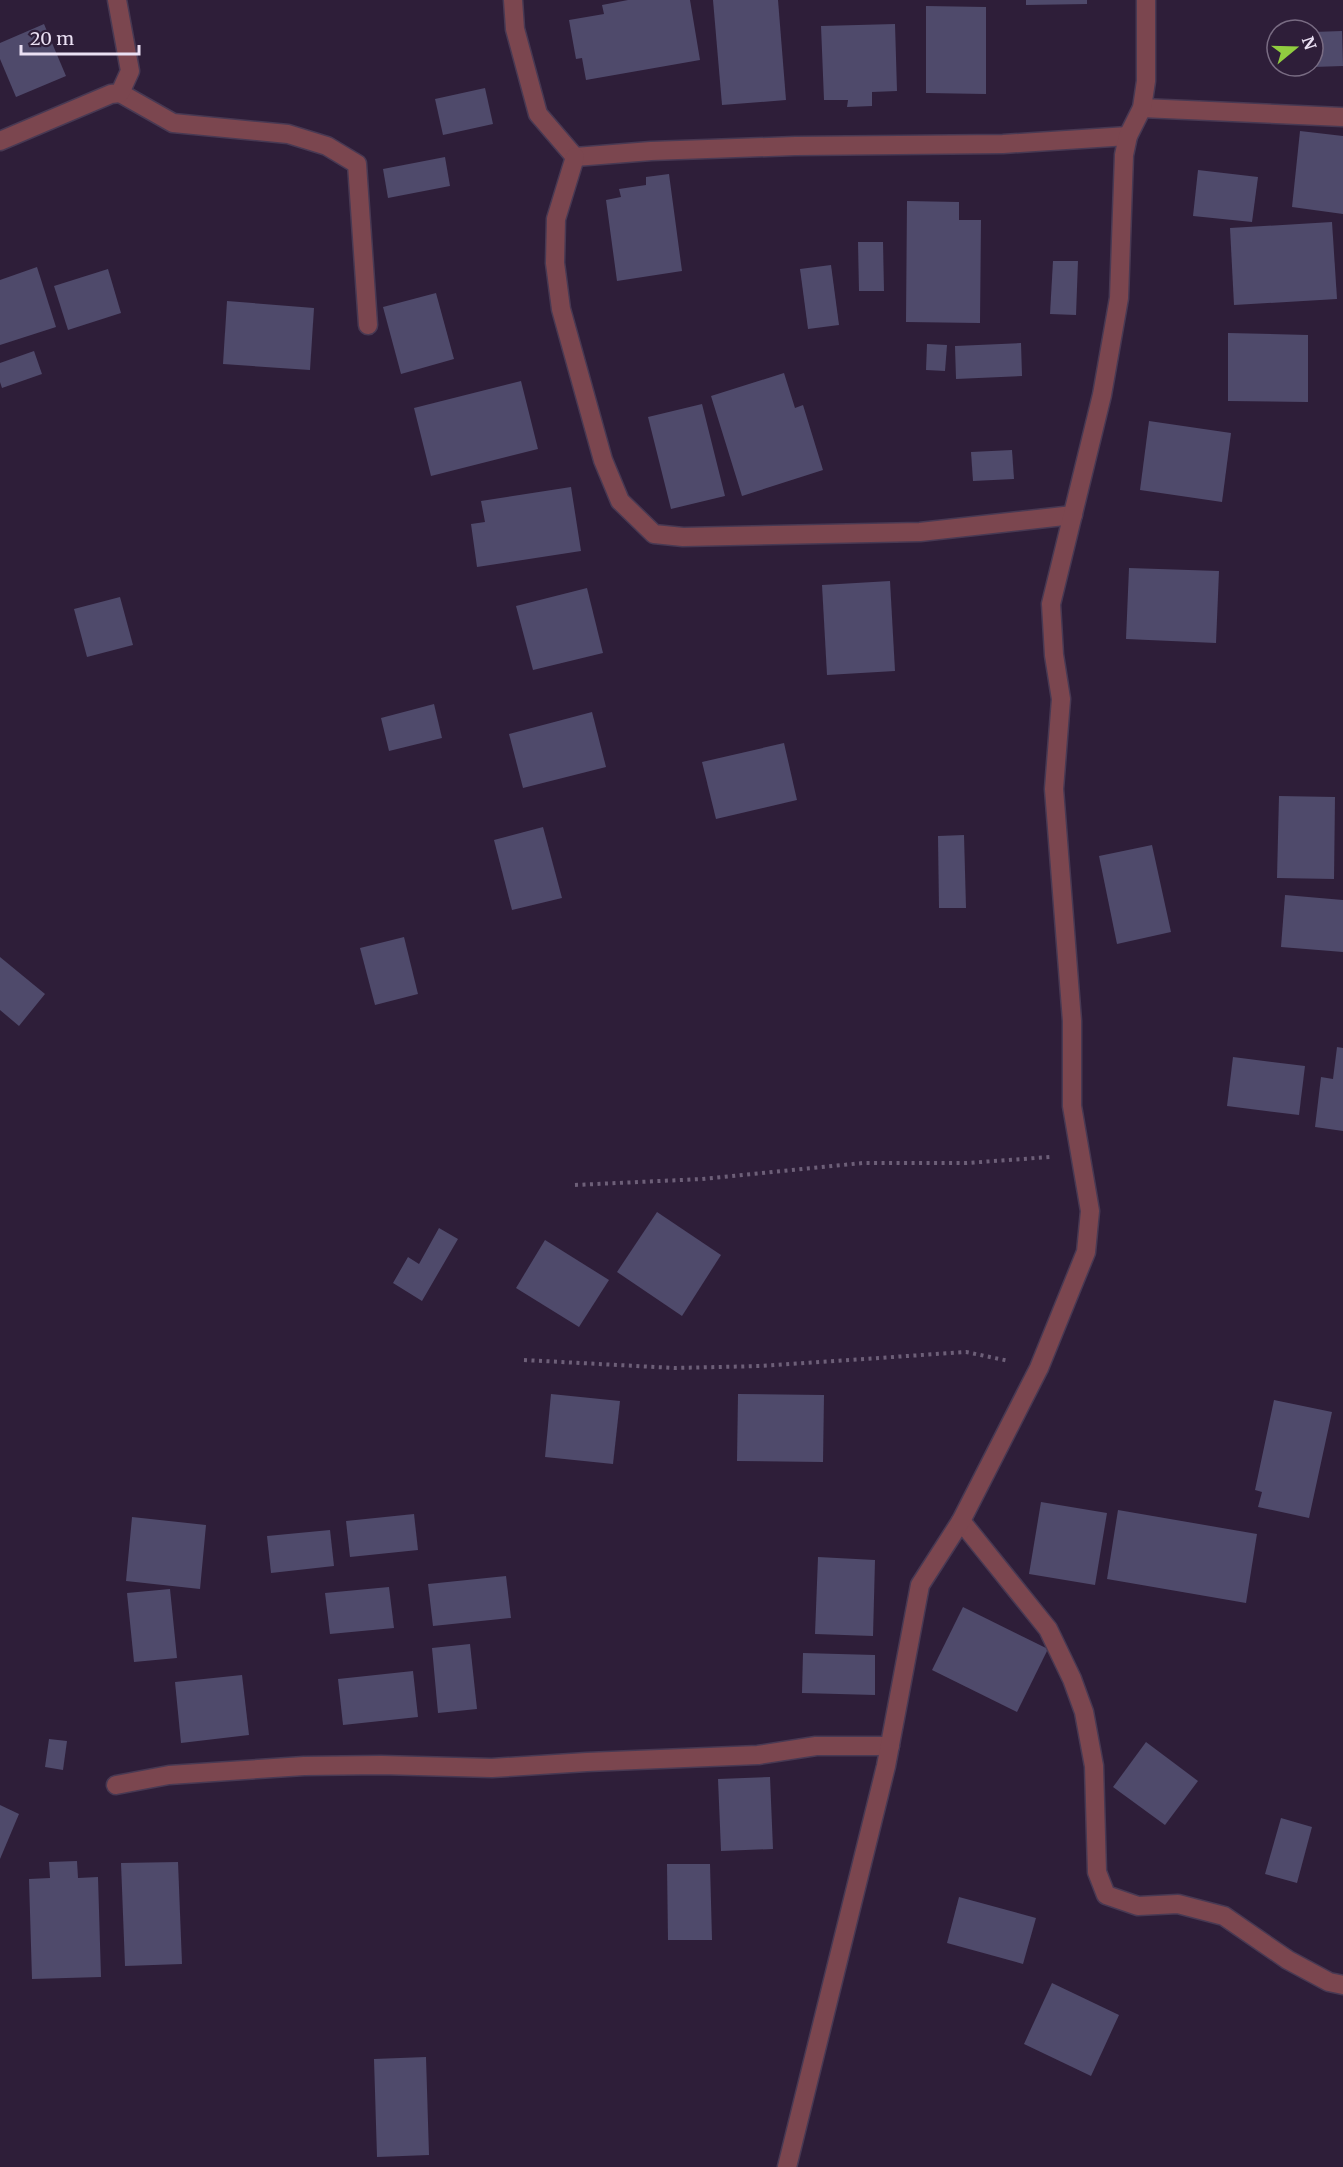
<svg xmlns="http://www.w3.org/2000/svg" width="1343" height="2167" viewBox="0 0 1343 2167" font-family="Merriweather,serif">
<style>
.building{fill:#4f4a6b}
.lines{fill:none;stroke-linecap:round;stroke-linejoin:round}
.minor-casing{stroke:#483953;stroke-width:21}
.path{stroke:#6d5f78;stroke-width:4;stroke-dasharray:3 4.5;stroke-linecap:butt}
.minor{stroke:#7b464f;stroke-width:18}
</style>
<rect width="100%" height="100%" fill="#2e1e39"/>
<g class="building">
<polygon points="628,0 690,0 700,60 586,80 582,58 576,59 569,20 604,14 602,5"/>
<polygon points="713,0 778,0 786,100 722,105"/>
<polygon points="1026,0 1087,0 1087,4 1026,5"/>
<polygon points="926,6 986,7 986,94 926,93"/>
<polygon points="44,24 66,76 16,97 0,59 0,43"/>
<polygon points="895,24 897,91 872,92 872,106 847,107 848,100 824,100 821,26"/>
<polygon points="1342,31 1343,66 1313,67 1313,32"/>
<polygon points="1278,66 1306,66 1306,68 1278,69"/>
<polygon points="485,88 493,124 443,135 435,99"/>
<polygon points="1300,131 1343,136 1343,214 1292,207"/>
<polygon points="445,157 450,186 388,198 383,169"/>
<polygon points="1198,170 1258,177 1252,222 1193,216"/>
<polygon points="669,174 682,271 617,281 606,200 621,197 619,189 646,185 646,177"/>
<polygon points="907,201 959,202 959,220 981,220 980,323 906,322"/>
<polygon points="1332,222 1337,299 1234,305 1230,228"/>
<polygon points="858,242 883,242 884,291 859,291"/>
<polygon points="1053,261 1078,261 1076,315 1050,314"/>
<polygon points="831,265 839,325 808,329 800,269"/>
<polygon points="37,267 56,327 0,345 0,280"/>
<polygon points="108,269 121,313 68,330 54,286"/>
<polygon points="436,293 454,359 401,374 383,307"/>
<polygon points="227,301 314,308 310,370 223,364"/>
<polygon points="1228,333 1308,335 1308,402 1228,401"/>
<polygon points="1021,343 1022,376 956,379 955,346"/>
<polygon points="927,344 947,345 945,371 926,370"/>
<polygon points="34,351 42,374 2,388 0,382 0,363"/>
<polygon points="784,373 795,408 803,405 823,470 742,496 711,396"/>
<polygon points="521,381 538,449 431,476 414,408"/>
<polygon points="702,404 725,496 671,509 648,417"/>
<polygon points="1149,421 1231,433 1222,502 1140,490"/>
<polygon points="1012,450 1014,479 973,481 971,452"/>
<polygon points="571,487 581,551 477,567 471,524 485,522 481,501"/>
<polygon points="1129,568 1219,571 1216,643 1126,639"/>
<polygon points="890,581 895,671 827,675 822,585"/>
<polygon points="587,588 603,653 533,670 516,606"/>
<polygon points="120,597 133,645 87,657 74,609"/>
<polygon points="434,704 442,738 389,751 381,718"/>
<polygon points="592,712 606,767 523,788 509,734"/>
<polygon points="784,743 797,800 716,819 702,762"/>
<polygon points="1279,796 1335,797 1334,879 1277,878"/>
<polygon points="543,827 562,898 512,910 494,840"/>
<polygon points="964,835 966,908 939,908 938,836"/>
<polygon points="1152,845 1171,932 1117,944 1099,856"/>
<polygon points="1285,895 1343,900 1343,952 1281,947"/>
<polygon points="404,937 418,994 375,1005 360,948"/>
<polygon points="0,957 45,994 19,1026 0,1010"/>
<polygon points="1337,1047 1343,1048 1343,1131 1315,1127 1321,1077 1333,1079"/>
<polygon points="1233,1057 1305,1066 1299,1115 1227,1106"/>
<polygon points="657,1212 721,1255 682,1316 617,1272"/>
<polygon points="439,1228 458,1239 422,1301 393,1283 408,1257 419,1264"/>
<polygon points="545,1240 609,1280 579,1327 516,1288"/>
<polygon points="551,1394 620,1401 613,1464 545,1457"/>
<polygon points="738,1394 824,1395 823,1462 737,1461"/>
<polygon points="1274,1400 1332,1412 1309,1518 1258,1507 1262,1492 1255,1490"/>
<polygon points="1041,1502 1107,1513 1095,1585 1029,1574"/>
<polygon points="1118,1510 1257,1534 1246,1603 1107,1579"/>
<polygon points="414,1514 418,1550 350,1557 346,1521"/>
<polygon points="132,1517 206,1525 200,1589 126,1581"/>
<polygon points="330,1530 334,1566 271,1573 267,1536"/>
<polygon points="818,1557 875,1560 873,1636 815,1634"/>
<polygon points="506,1576 511,1618 433,1626 428,1584"/>
<polygon points="389,1587 394,1628 330,1634 325,1593"/>
<polygon points="170,1589 177,1658 134,1662 127,1593"/>
<polygon points="963,1607 1048,1649 1017,1712 932,1670"/>
<polygon points="470,1644 477,1709 438,1713 432,1648"/>
<polygon points="803,1653 875,1655 875,1695 802,1693"/>
<polygon points="413,1671 418,1717 343,1725 338,1679"/>
<polygon points="242,1675 249,1735 181,1743 175,1682"/>
<polygon points="49,1739 67,1741 63,1770 45,1767"/>
<polygon points="1146,1742 1198,1781 1165,1825 1113,1787"/>
<polygon points="770,1777 773,1849 721,1851 718,1779"/>
<polygon points="0,1805 19,1814 0,1859"/>
<polygon points="1281,1818 1312,1827 1297,1883 1265,1874"/>
<polygon points="77,1861 78,1878 98,1877 101,1977 32,1979 29,1879 50,1878 49,1862"/>
<polygon points="178,1862 182,1964 125,1966 121,1863"/>
<polygon points="667,1864 710,1864 712,1940 668,1940"/>
<polygon points="959,1897 1036,1918 1023,1964 947,1943"/>
<polygon points="1052,1983 1119,2015 1091,2076 1024,2044"/>
<polygon points="426,2057 429,2155 377,2157 374,2059"/>
</g>
<g class="lines">
<g class="minor-casing">
<g id="minor">
<polyline points="513,0 515,29 538,114 575,157 651,151 795,146 1003,144 1128,136"/>
<polyline points="120,93 173,123 288,134 327,146 357,164 368,325"/>
<polyline points="1142,108 1343,117"/>
<polyline points="0,141 111,94 120,93 130,71 117,0"/>
<polyline points="575,157 556,219 555,263 561,309 603,460 620,501 654,534 683,537 920,532 1073,515"/>
<polyline points="961,1521 1048,1629 1072,1679 1084,1712 1094,1766 1097,1872 1106,1895 1138,1906 1178,1904 1224,1916 1288,1960 1329,1982 1343,1985"/>
<polyline points="116,1785 169,1775 304,1766 381,1765 492,1768 587,1762 758,1755 816,1746 890,1746"/>
<polyline points="787,2167 886,1766 920,1585 961,1521 1039,1368 1086,1252 1090,1211 1072,1106 1072,1021 1054,789 1061,699 1054,655 1051,604 1102,395 1119,298 1124,155 1128,136 1142,108 1146,81 1146,0"/>
</g>
</g>
<g class="path">
<polyline points="575,1185 702,1179 863,1163 967,1163 1050,1157"/>
<polyline points="524,1360 674,1368 761,1366 966,1352 1009,1361"/>
</g>
<use href="#minor" class="minor"/>
</g>
<g transform="translate(1295 48) rotate(71)"><circle r="28" fill="#2e1e39" stroke="#796c83" stroke-width="1.5"/>
<path d="M0-4.5L10 22L0 15L-10 22Z" fill="#91cd40"/>
<text y="-9" font-size="16" font-weight="bold" text-anchor="middle" fill="#eae0f3">N</text>
</g>
<path d="M21 45v9h118v-9" fill="none" stroke="#eae0f3" stroke-width="3"/>
<text x="30" y="45" font-size="18" fill="#eae0f3" stroke="#2e1e39" stroke-width="4.5" paint-order="stroke">20 m</text>
</svg>
